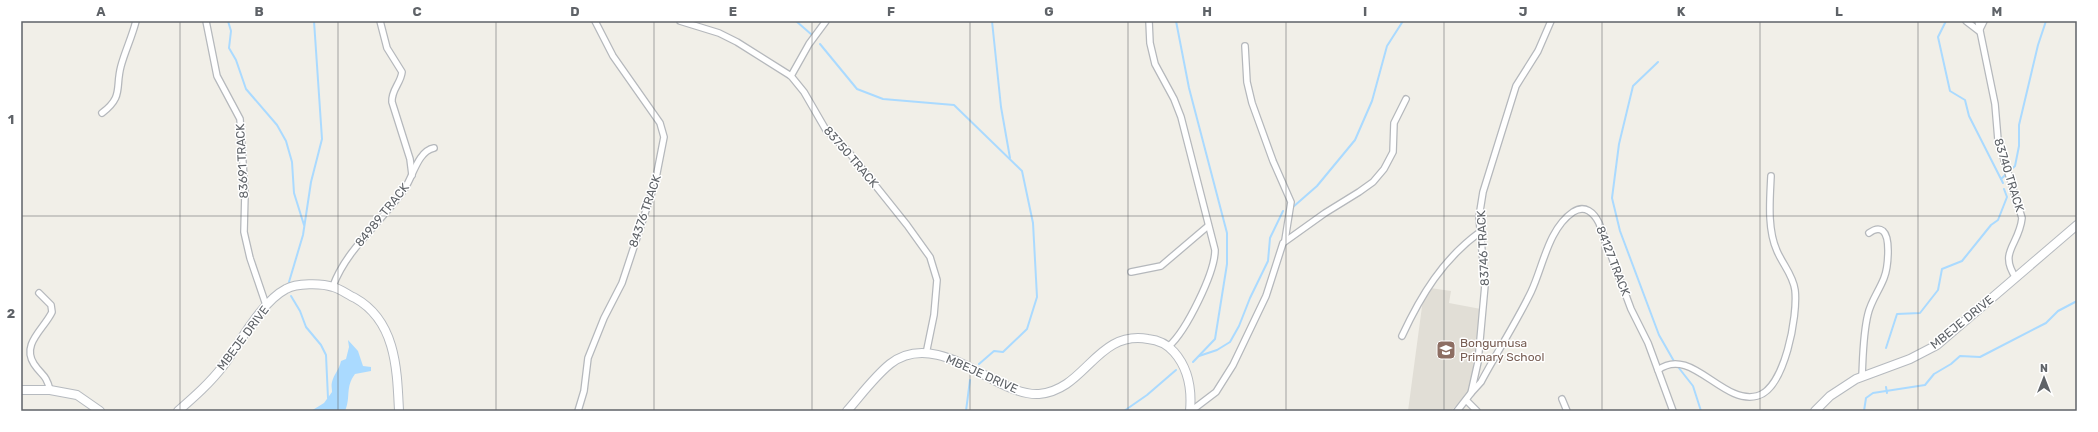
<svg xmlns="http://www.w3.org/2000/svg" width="2098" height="432" viewBox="0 0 2098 432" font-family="Rubik,sans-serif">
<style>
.education{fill:#e1ded6}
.water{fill:#aadaff}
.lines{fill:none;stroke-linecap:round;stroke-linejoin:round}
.stream{stroke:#aadaff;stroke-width:2}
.street-casing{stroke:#b5b8bc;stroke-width:8}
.secondary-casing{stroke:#b6babf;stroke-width:10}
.street{stroke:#fff;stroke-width:5.5}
.secondary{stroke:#fff;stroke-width:8}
.grid{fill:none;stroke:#5f6368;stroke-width:1;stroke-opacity:0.55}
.labels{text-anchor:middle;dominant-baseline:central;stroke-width:3;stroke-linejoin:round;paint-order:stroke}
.street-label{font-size:12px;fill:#5f6368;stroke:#fff}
.education-label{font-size:12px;fill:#785e54;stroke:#fff;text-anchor:start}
.neatline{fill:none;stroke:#5f6368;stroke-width:1.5}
.grid-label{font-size:13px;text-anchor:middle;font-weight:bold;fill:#5f6368}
</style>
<rect width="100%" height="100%" fill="#f1efe8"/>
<polygon class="education" points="1430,288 1451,291 1449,303 1481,309 1470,390 1451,411 1408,411 1423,299"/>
<path class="water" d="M 348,340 L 358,351 L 363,366 L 371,367 L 371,371 L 355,374 C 345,387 351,398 345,411 L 311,411 L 324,403 L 332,392 C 332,388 331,385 332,382 C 334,374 339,370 341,361 L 346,359 L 349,347 Z"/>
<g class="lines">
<g class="stream">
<polyline points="228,21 231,31 229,48 236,60 246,89 277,125 286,141 292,162 294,193 304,225"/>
<polyline points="796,21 812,35"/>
<polyline points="992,21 1001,107 1010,158"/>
<polyline points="1176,21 1189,88 1227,233 1227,264 1215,339 1193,362"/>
<polyline points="1946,21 1938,37 1950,91 1965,100 1969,116 2003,183"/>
<polyline points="820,44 857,89 883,99 954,105 1022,171 1033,223 1037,297 1027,329 1003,352 994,351 979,364"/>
<polyline points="1658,62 1633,86 1619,144 1612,198 1620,231 1659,335 1675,363 1693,386 1701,411"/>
<polyline points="2001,179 2015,166 2019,146 2019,125 2038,45 2046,21"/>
<polyline points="1293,207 1317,186 1355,140 1372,101 1387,46 1403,21"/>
<polyline points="289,282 303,235 311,182 322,139 314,21"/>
<polyline points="291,296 300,311 306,327 321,345 326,355 328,398"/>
<polyline points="1886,348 1897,314 1920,313 1938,290 1942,269 1962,261 1991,225 1998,220 2007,197 2004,189"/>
<polyline points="1199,356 1217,350 1230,342 1239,326 1250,298 1268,261 1270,238 1283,211"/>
<polyline points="1886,387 1887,393"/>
<polyline points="966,411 970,380"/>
<polyline points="1124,411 1147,395 1176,370"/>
<polyline points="1864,411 1866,398 1873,393 1925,385 1934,374 1951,364 1960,356 1980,357 2046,323 2058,311 2077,301"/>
</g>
<g class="street-casing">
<g id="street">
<polyline points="206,21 217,76 240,119 245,193 244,232 250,258 266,305"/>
<path d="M 380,21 L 387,48 L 402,72 C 401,83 391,90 392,102 L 410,159 L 412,175"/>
<polyline points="680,21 719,33 737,42 791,76 804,92 826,130 847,150 907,225 930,257 937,280 934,315 926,354"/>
<path d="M 1149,21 L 1150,43 L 1155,64 L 1174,99 L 1181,117 L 1215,250 C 1215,273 1186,331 1169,346"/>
<polyline points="1966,21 1979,31 1984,21"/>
<path d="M 1978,21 L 1995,104 L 1998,140 L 2022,218 C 2019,246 1998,251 2016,278"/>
<polyline points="1245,46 1247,82 1252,103 1273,161 1291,202 1285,240"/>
<polyline points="791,76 809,44 826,21"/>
<path d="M 102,113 C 124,96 115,88 121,66 C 125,51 132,37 136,21"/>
<polyline points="1131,272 1161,266 1208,226"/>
<path d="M 333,286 C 347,248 382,222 405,188 C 413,176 418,151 434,148"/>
<path d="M 39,293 L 51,305 L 52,312 C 44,329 21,344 34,364 C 42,376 46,374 50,390"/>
<path d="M 1402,336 C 1421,295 1443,259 1480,232"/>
<path d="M 1658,370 C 1691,345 1722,405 1757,396 C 1785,389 1798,315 1795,290 C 1793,275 1783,265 1777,251 C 1767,229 1770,199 1771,176"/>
<path d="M 1862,376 C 1863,356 1863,334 1868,314 C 1871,301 1879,291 1884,278 C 1888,268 1891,238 1883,231 C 1878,227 1873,230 1869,233"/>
<path d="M 1471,393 L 1481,382 C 1497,352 1516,323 1531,292 C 1543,267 1548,229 1573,212 C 1585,204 1594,213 1599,223 L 1631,309 L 1648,343 L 1673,411"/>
<polyline points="1562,399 1567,411"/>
<polyline points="1467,401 1477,411"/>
<polyline points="578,411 584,391 588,358 604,318 622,283 655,183 664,137 660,123 613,56 595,21"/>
<polyline points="1191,411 1216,392 1233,365 1266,296 1283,243 1325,213 1359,192 1373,182 1384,169 1393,152 1394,123 1406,99"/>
<polyline points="1457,411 1471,393 1478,362 1485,285 1479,217 1483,192 1516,86 1538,51 1551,21"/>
</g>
</g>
<g class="secondary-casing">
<g id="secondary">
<polyline points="21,390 50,390 77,395 100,411"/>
<path d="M 178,411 C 194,397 210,383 223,366 C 240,343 261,302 286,289 C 296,283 322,283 333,287 C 341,289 348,295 355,298 C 396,321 397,369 399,411"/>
<path d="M 847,411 C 861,395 874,377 890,364 C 923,338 963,364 994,380 C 1007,387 1024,395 1039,394 C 1086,390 1096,330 1148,339 C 1158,340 1167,344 1174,352 C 1189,369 1192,389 1190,411"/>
<polyline points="1815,411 1830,396 1856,379 1910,359 1937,345 2077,225"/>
</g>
</g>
<use href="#street" class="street"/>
<use href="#secondary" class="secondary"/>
</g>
<path class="grid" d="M 180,21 L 180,411M 338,21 L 338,411M 496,21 L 496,411M 654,21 L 654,411M 812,21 L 812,411M 970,21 L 970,411M 1128,21 L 1128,411M 1286,21 L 1286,411M 1444,21 L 1444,411M 1602,21 L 1602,411M 1760,21 L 1760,411M 1918,21 L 1918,411M 21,216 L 2077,216"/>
<defs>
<g id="school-square" transform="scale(1)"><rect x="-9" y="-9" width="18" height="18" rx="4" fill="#8d6e63" stroke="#fff"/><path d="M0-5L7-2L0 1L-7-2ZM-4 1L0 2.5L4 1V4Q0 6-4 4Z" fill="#fff"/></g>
</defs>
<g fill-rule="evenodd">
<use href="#school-square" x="1446" y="350"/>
</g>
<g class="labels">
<g class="street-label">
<text transform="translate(851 157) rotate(49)">83750 TRACK</text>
<text transform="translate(242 161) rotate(-93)">83691 TRACK</text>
<text transform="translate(2009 175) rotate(73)">83740 TRACK</text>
<text transform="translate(645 211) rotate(-71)">84376 TRACK</text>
<text transform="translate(382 215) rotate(-51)">84989 TRACK</text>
<text transform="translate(1483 248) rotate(-93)">83746 TRACK</text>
<text transform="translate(1613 261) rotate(69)">84127 TRACK</text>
<text transform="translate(1962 322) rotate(-39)">MBEJE DRIVE</text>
<text transform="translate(243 338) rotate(-53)">MBEJE DRIVE</text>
<text transform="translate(982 374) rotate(24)">MBEJE DRIVE</text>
</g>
<g class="education-label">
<text x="1460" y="343">Bongumusa<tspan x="1460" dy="14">Primary School</tspan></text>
</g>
</g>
<rect width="2098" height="432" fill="none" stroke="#ffffff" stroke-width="44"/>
<g transform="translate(2044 378)" stroke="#ffffff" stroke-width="3" paint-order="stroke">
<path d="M0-3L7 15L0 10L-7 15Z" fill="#5f6368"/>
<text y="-6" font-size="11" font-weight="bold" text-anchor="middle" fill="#5f6368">N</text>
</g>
<rect x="22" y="22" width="2054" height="388" class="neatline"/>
<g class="grid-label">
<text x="101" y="16">A</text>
<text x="259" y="16">B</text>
<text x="417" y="16">C</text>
<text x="575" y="16">D</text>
<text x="733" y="16">E</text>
<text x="891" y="16">F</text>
<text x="1049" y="16">G</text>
<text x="1207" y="16">H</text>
<text x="1365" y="16">I</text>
<text x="1523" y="16">J</text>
<text x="1681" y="16">K</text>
<text x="1839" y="16">L</text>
<text x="1997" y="16">M</text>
<text x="11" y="124">1</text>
<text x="11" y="318">2</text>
</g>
</svg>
